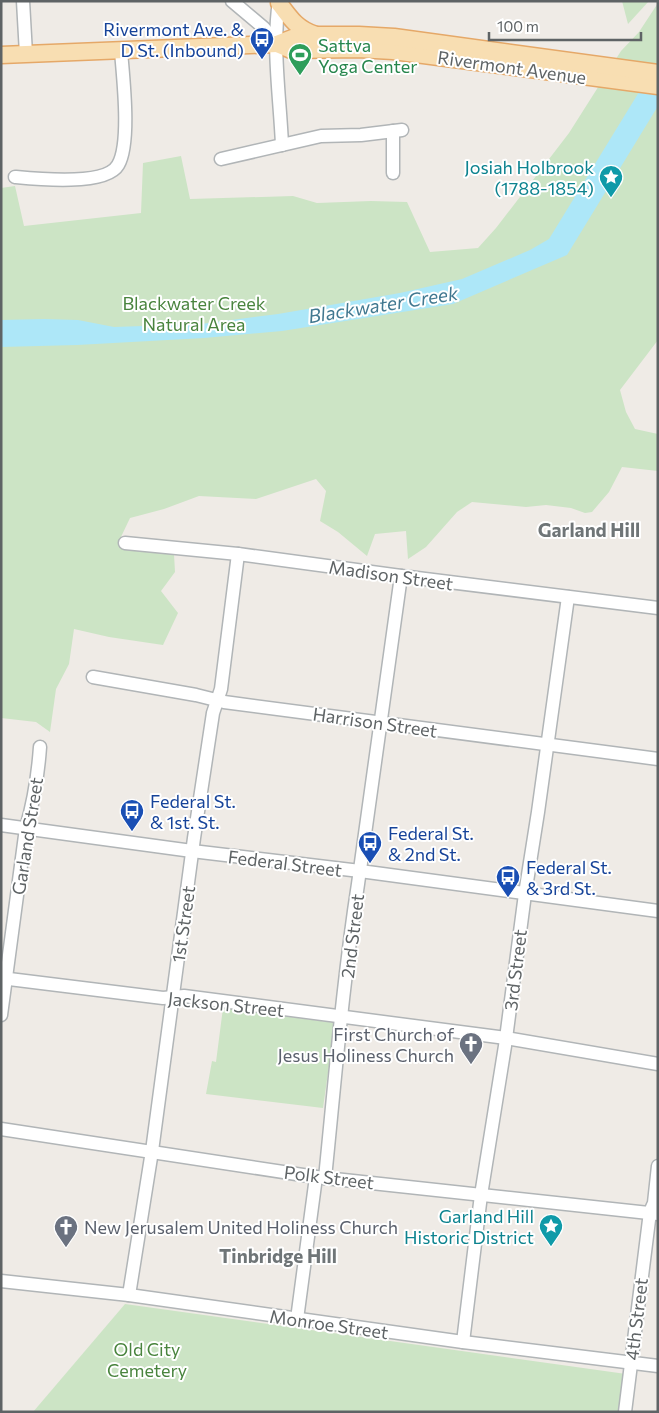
<svg xmlns="http://www.w3.org/2000/svg" width="659" height="1413" viewBox="0 0 659 1413" font-family="Commissioner,sans-serif">
<style>
.green{fill:#cce4c5}
.water{fill:#ade7f8}
.lines{fill:none;stroke-linecap:round;stroke-linejoin:round}
.minor-casing{stroke:#b1b5b7;stroke-width:15}
.major-casing{stroke:#e5a868;stroke-width:19}
.minor{stroke:#fff;stroke-width:12}
.major{stroke:#f8deb2;stroke-width:16}
.labels{text-anchor:middle;dominant-baseline:central;stroke-width:4;stroke-linejoin:round;paint-order:stroke}
.transit-label{font-size:18px;fill:#164399;stroke:#fff;text-anchor:start}
.leisure-label{font-size:18px;fill:#27864d;stroke:#fff;text-anchor:start}
.street-label{font-size:18px;fill:#5e6365;stroke:#fff}
.culture-label{font-size:18px;fill:#0d838f;stroke:#fff;text-anchor:end}
.park-label{font-size:18px;fill:#49843e;stroke:#fff}
.worship-label{font-size:18px;fill:#5b616d;stroke:#fff;text-anchor:end}
.water-label{font-size:19px;font-style:italic;fill:#417890;stroke:#fff}
.neighbourhood-label{font-size:19px;font-weight:bold;fill:#6f7577;stroke:#fff}
</style>
<rect width="100%" height="100%" fill="#efebe6"/>
<g class="green">
<polygon points="622,1 649,1 628,24"/>
<polygon points="658,3 658,340 620,390 626,412 635,429 658,434 658,471 622,467 609,492 592,512 585,513 571,508 546,505 526,507 472,502 457,512 426,547 408,559 406,531 375,534 367,556 338,532 320,521 326,491 316,479 256,499 199,496 164,509 130,518 120,539 174,554 175,572 161,591 178,613 163,645 109,637 74,629 69,664 56,689 50,732 36,722 1,718 1,188 15,186 24,226 141,213 143,163 181,156 190,199 293,196 317,203 371,201 407,202 430,252 478,248 496,228 569,133 621,51 639,32"/>
<polygon points="223,1008 335,1023 323,1108 206,1094 212,1061 216,1062"/>
<polygon points="125,1304 626,1374 620,1412 33,1412"/>
</g>
<polygon class="water" points="658,61 658,106 567,255 453,304 282,331 204,338 77,345 1,347 1,320 44,319 78,320 114,327 201,324 278,314 400,293 462,279 530,250 549,239"/>
<g class="lines">
<g class="minor-casing">
<g id="minor">
<polyline points="23,1 26,54"/>
<polyline points="232,1 264,28 277,44"/>
<path d="M 279,1 C 272,48 280,98 282,145"/>
<polyline points="393,131 393,173"/>
<polyline points="221,159 321,136 361,135 402,130"/>
<path d="M 15,177 C 36,179 106,186 118,165 C 131,143 123,77 121,51"/>
<polyline points="125,543 238,554 401,576 658,608"/>
<polyline points="93,677 196,695 224,702 658,759"/>
<polyline points="1,825 192,851 360,871 658,911"/>
<polyline points="1,978 163,998 184,996 506,1038 658,1064"/>
<path d="M 1,1015 L 26,828 C 34,801 38,775 40,747"/>
<polyline points="1,1129 316,1177 658,1214"/>
<path d="M 325,1178 C 335,1080 343,981 358,884 C 373,782 387,679 401,576"/>
<polyline points="1,1281 129,1295 463,1342 658,1366"/>
<polyline points="129,1295 152,1151 194,838 213,713 221,689 238,554"/>
<polyline points="297,1319 316,1177"/>
<polyline points="463,1342 481,1195 505,1046 525,894 538,812 568,597"/>
<polyline points="625,1412 650,1212 654,1203 658,1166"/>
</g>
</g>
<g class="major-casing">
<g id="major">
<path d="M 279,3 C 290,18 297,29 316,35"/>
<polyline points="277,44 291,50 358,49 393,51 658,86"/>
<polyline points="1,55 277,44 295,37 318,35 359,35 394,37 658,73"/>
</g>
</g>
<use href="#minor" class="minor"/>
<use href="#major" class="major"/>
</g>
<defs>
<g id="bus-pin" transform="scale(1.25)"><path d="M0 17L-7.5 6A9.5 9.5 0 1 1 7.5 6Z" fill="#1a4fb4" stroke="#fff"/><path d="M-5-6H5V4H4V6H2V4H-2V6H-4V4H-5ZM-3.5-4V0h7V-4ZM-3.5 1.2v1.5H-2V1.2ZM2 1.2v1.5H3.5V1.2Z" fill="#fff"/></g>
<g id="stadium-pin" transform="scale(1.25)"><path d="M0 17L-7.5 6A9.5 9.5 0 1 1 7.5 6Z" fill="#2e9e5b" stroke="#fff"/><path d="M0-5a6.5 5 0 1 0 0 10a6.5 5 0 1 0 0-10ZM-3.5-1.8h7v3.6h-7Z" fill="#fff"/></g>
<g id="sight-pin" transform="scale(1.25)"><path d="M0 17L-7.5 6A9.5 9.5 0 1 1 7.5 6Z" fill="#0f9aa8" stroke="#fff"/><path d="M0-6L1.8-2.2L6-1.7L2.9 1.2L3.7 5.4L0 3.3L-3.7 5.4L-2.9 1.2L-6-1.7L-1.8-2.2Z" fill="#fff"/></g>
<g id="church-pin" transform="scale(1.25)"><path d="M0 17L-7.5 6A9.5 9.5 0 1 1 7.5 6Z" fill="#6b7280" stroke="#fff"/><path d="M-1.2-6h2.4v3.5h3.3v2.4h-3.3V6h-2.4V-.1h-3.3v-2.4h3.3Z" fill="#fff"/></g>
</defs>
<g fill-rule="evenodd">
<use href="#bus-pin" x="262" y="39"/>
<use href="#stadium-pin" x="300" y="55"/>
<use href="#sight-pin" x="611" y="177"/>
<use href="#bus-pin" x="132" y="811"/>
<use href="#bus-pin" x="370" y="843"/>
<use href="#bus-pin" x="508" y="877"/>
<use href="#church-pin" x="471" y="1044"/>
<use href="#sight-pin" x="551" y="1226"/>
<use href="#church-pin" x="66" y="1227"/>
</g>
<g class="labels">
<g class="transit-label">
<text x="244" y="29" text-anchor="end">Rivermont Ave. &amp;<tspan x="244" dy="21">D St. (Inbound)</tspan></text>
<text x="150" y="801">Federal St.<tspan x="150" dy="21">&amp; 1st. St.</tspan></text>
<text x="388" y="833">Federal St.<tspan x="388" dy="21">&amp; 2nd St.</tspan></text>
<text x="526" y="867">Federal St.<tspan x="526" dy="21">&amp; 3rd St.</tspan></text>
</g>
<g class="leisure-label">
<text x="318" y="45">Sattva<tspan x="318" dy="21">Yoga Center</tspan></text>
</g>
<g class="street-label">
<text transform="translate(512 67) rotate(8)">Rivermont Avenue</text>
<text transform="translate(391 575) rotate(8)">Madison Street</text>
<text transform="translate(375 722) rotate(8)">Harrison Street</text>
<text transform="translate(27 836) rotate(-81)">Garland Street</text>
<text transform="translate(285 863) rotate(7)">Federal Street</text>
<text transform="translate(183 924) rotate(-82)">1st Street</text>
<text transform="translate(352 936) rotate(-83)">2nd Street</text>
<text transform="translate(515 970) rotate(-83)">3rd Street</text>
<text transform="translate(226 1004) rotate(6)">Jackson Street</text>
<text transform="translate(329 1177) rotate(7)">Polk Street</text>
<text transform="translate(636 1319) rotate(-83)">4th Street</text>
<text transform="translate(329 1324) rotate(8)">Monroe Street</text>
</g>
<g class="culture-label">
<text x="594" y="167">Josiah Holbrook<tspan x="594" dy="21">(1788-1854)</tspan></text>
<text x="534" y="1216">Garland Hill<tspan x="534" dy="21">Historic District</tspan></text>
</g>
<g class="park-label">
<text x="194" y="303">Blackwater Creek<tspan x="194" dy="21">Natural Area</tspan></text>
<text x="147" y="1349">Old City<tspan x="147" dy="21">Cemetery</tspan></text>
</g>
<g class="worship-label">
<text x="454" y="1034">First Church of<tspan x="454" dy="21">Jesus Holiness Church</tspan></text>
<text x="84" y="1227" text-anchor="start">New Jerusalem United Holiness Church</text>
</g>
<g class="water-label">
<text transform="translate(383 304) rotate(-9)">Blackwater Creek</text>
</g>
<g class="neighbourhood-label">
<text x="589" y="529">Garland Hill</text>
<text x="278" y="1255">Tinbridge Hill</text>
</g>
</g>
<rect width="659" height="1413" fill="none" stroke="#5e6365" stroke-width="5"/>
<path d="M489 32v8h152v-8" fill="none" stroke="#5e6365" stroke-width="2.5"/>
<text x="497" y="32" font-size="15" fill="#5e6365" stroke="#ffffff" stroke-width="4" paint-order="stroke">100 m</text>
</svg>
